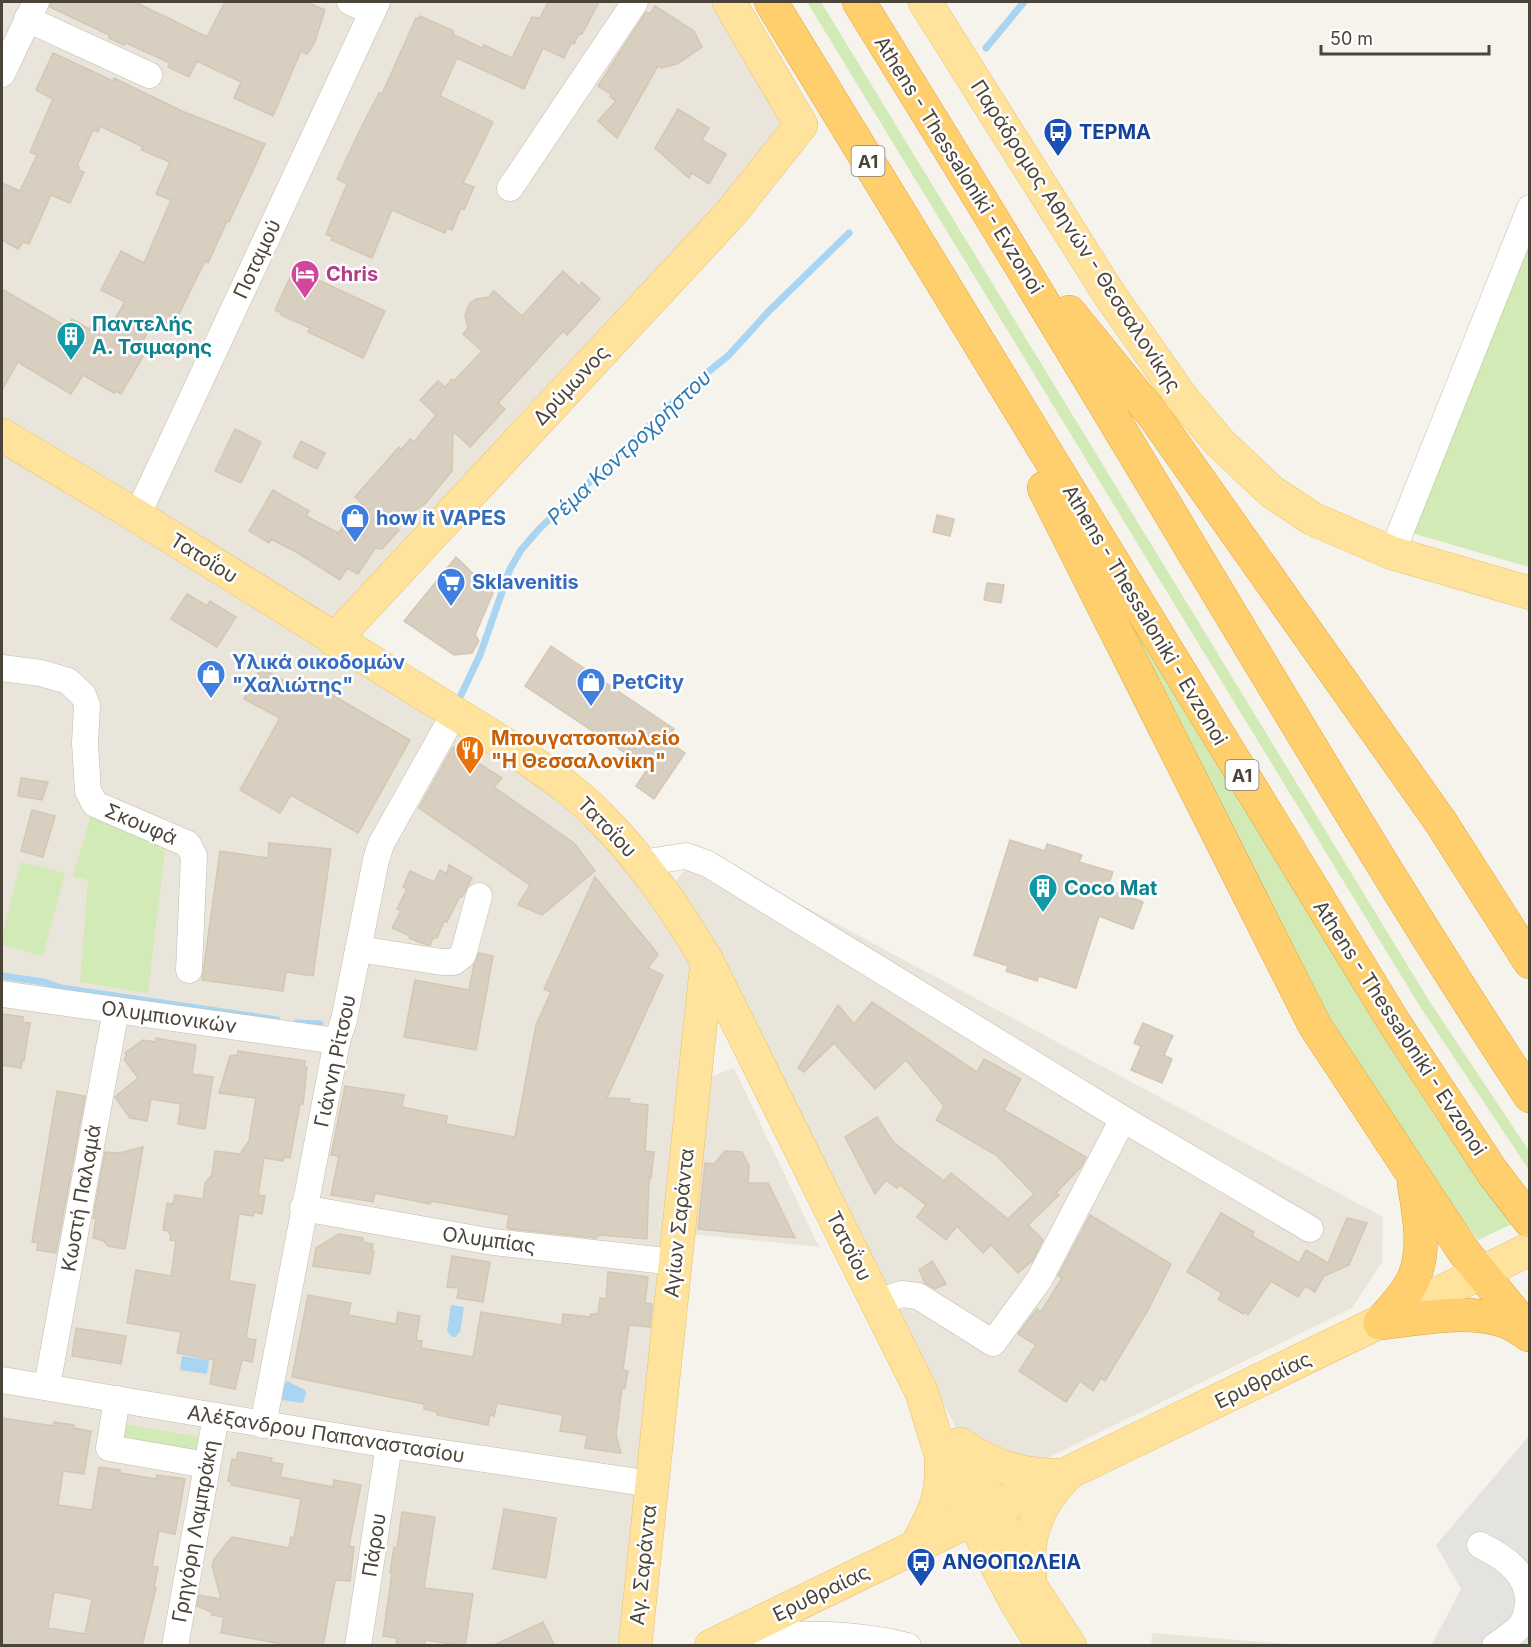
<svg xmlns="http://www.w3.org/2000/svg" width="1531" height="1647" viewBox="0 0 1531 1647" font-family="Inter,sans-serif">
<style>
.residential{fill:#eae5da}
.green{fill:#d2eab5}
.parking{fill:#e5e3e0}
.water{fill:#a9d4f2}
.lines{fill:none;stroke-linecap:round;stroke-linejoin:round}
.stream{stroke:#a9d4f2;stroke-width:7}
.building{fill:#d8cfc1;stroke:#d3c7b4;stroke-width:1.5;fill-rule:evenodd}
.minor-casing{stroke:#c2bbae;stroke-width:27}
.major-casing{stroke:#e6c16a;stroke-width:34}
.highway-casing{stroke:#e0a43c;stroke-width:34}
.minor{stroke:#fff;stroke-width:26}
.major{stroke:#ffe39c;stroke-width:33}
.highway{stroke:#ffcf6e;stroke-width:33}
.labels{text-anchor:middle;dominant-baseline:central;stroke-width:5;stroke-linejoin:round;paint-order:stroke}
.shield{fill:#fff;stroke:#817c74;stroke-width:1.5}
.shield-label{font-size:18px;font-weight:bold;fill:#4b4439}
.transit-label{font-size:20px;font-weight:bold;fill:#164399;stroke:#fff;text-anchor:start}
.street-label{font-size:20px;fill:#4b4439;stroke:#fff}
.hotel-label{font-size:20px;font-weight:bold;fill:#b23c85;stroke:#fff;text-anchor:start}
.culture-label{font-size:20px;font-weight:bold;fill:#0d838f;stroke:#fff;text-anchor:start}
.shop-label{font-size:20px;font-weight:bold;fill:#366cbe;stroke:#fff;text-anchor:start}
.food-label{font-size:20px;font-weight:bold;fill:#c56008;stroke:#fff;text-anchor:start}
.water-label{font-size:21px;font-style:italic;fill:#2e7ab2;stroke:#fff}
</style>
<rect width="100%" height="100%" fill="#f6f3ec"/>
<g class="residential">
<polygon points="2,2 716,2 790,136 346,634 2,422"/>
<polygon points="2,450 502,757 577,813 643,883 698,966 624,1645 2,1645"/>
<polygon points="703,852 1383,1217 1382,1262 1352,1308 1036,1464 962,1438 897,1319 675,882 686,868"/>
<polygon points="734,1068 815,1239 820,1247 691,1234 707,1078"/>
<polygon points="1152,1633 1300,1645 1151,1645"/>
</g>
<g class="green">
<polygon points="807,2 821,2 1428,999 1529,1151 1529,1170 1419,1005"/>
<polygon points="1529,234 1529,567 1412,533"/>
<polygon points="1124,604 1375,1024 1436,1118 1514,1223 1478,1240 1444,1195 1336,1032 1120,605"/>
<polygon points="91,814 165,850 148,993 80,982 88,880 73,876"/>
<polygon points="21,862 65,873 43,956 2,945 2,937"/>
<polygon points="119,1423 198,1437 195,1456 116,1442"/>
</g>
<polygon class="parking" points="1529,1436 1529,1645 1431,1646 1461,1589 1436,1545"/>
<g class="water">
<polygon points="451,1305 464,1307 460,1333 458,1333 456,1337 452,1337 447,1331"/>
<polygon points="182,1356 209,1360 207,1374 180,1370"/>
<polygon points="287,1381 305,1390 306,1394 303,1403 282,1400 284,1386"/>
</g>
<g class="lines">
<g class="stream">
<polyline points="986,48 1024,2"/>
<polyline points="461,695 480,655 510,569 521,550 540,528 607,466 687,389 729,355 768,312 849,233"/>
<polyline points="2,976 44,982 61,988 277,1020"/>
<polyline points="297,1023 320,1024"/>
</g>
</g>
<g class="building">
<polygon points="51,2 135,2 207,37 225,2 306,2 325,10 314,44 307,54 301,51 273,116 234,98 241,82 197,61 189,77 168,67 170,63 126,43 124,45 109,38 109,35 50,7"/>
<polygon points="548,2 599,2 582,34 579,34 574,44 571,43 564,58 543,48 524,89 457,58 440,96 493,122 463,183 474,187 464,210 461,208 452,230 447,228 445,233 392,210 372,258 331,240 333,237 326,234 347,184 337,179 358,134 379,93 382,94 416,18 419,19 420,16 454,31 452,34 482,48 484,45 512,58 532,17 540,18"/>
<polygon points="655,6 694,31 702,47 677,64 661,68 658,66 617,138 598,121 616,101 610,97 611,94 598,86 646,12 650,14"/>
<polygon points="53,53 113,81 114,78 182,111 265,144 229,222 227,221 208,263 205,261 173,326 155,317 139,350 145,353 121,394 116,391 114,393 83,375 71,394 18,362 2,390 2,289 67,327 72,319 89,329 93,324 107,332 125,302 101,290 121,251 144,263 171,200 156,194 170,162 141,150 143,147 100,126 98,132 93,130 77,166 79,167 78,170 84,172 70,203 51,195 29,244 23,242 18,249 2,240 2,183 20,191 37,155 30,152 53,99 36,90"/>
<polygon points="678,109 709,128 702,140 726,154 709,184 692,173 689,178 655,148"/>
<polygon points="293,271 300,274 301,272 385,311 363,358 308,332 310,328 281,315 282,313 275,310"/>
<polygon points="563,271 579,286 582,282 600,299 567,335 563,331 498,403 505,409 470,447 453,431 452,471 424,505 392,523 399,530 382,549 375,548 358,574 347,568 340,580 298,553 271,539 269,543 249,531 273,490 309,511 306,516 338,533 363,504 355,497 399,447 401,450 410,439 414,442 436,415 420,400 438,381 445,387 452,379 454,381 482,351 463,334 468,328 465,315 470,303 476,299 489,297 494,291 522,316"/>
<polygon points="235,429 261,442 241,483 215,471"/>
<polygon points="301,441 325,453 317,469 293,457"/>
<polygon points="937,515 954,519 950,536 933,532"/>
<polygon points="456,557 493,593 475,635 479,641 472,653 454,655 404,621"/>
<polygon points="987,583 1004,585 1001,603 984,600"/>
<polygon points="187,594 207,606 210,601 236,617 217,647 171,619"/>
<polygon points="551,646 674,729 666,740 685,753 654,799 636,786 648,768 525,686"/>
<polygon points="261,668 297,688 303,678 410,740 358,833 291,795 280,813 240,790 280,718 244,699"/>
<polygon points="453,747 502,778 494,787 574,843 595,871 542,915 518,905 530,885 419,808"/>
<polygon points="21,778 48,782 42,800 18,796"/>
<polygon points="32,810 55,816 43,857 21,851"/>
<polygon points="1010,840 1045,851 1047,844 1082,855 1079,862 1113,872 1107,889 1143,902 1133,929 1099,916 1076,988 1039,976 1037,981 1006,971 1008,966 974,955"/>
<polygon points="269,843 331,849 313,976 286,972 283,991 202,980 220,851 268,858"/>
<polygon points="449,865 472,878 462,897 460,896 447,922 444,921 437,938 433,938 430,945 427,945 409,938 410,936 392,928 401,911 397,909 407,889 403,887 410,871 434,882 440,870 447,874"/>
<polygon points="595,877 658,954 648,968 663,975 607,1098 630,1099 629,1103 648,1105 645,1151 654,1152 651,1178 649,1177 647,1239 600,1235 596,1238 510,1229 507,1228 509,1215 431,1201 430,1204 375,1193 373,1202 331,1195 339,1156 331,1155 345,1086 404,1095 402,1107 447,1116 446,1124 515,1137 536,1025 551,992 544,989"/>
<polygon points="479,953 493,956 476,1050 404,1037 415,980 469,990 474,964"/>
<polygon points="872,1002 977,1072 984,1059 1021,1079 1004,1110 1086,1157 1081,1167 1056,1193 1059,1195 1028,1225 1043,1240 1033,1260 1018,1273 991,1245 983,1253 957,1226 946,1240 917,1217 926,1205 900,1185 897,1188 886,1180 875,1194 845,1137 877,1117 893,1142 944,1181 951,1173 1008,1219 1034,1194 996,1155 936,1120 944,1106 906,1060 875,1089 834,1043 804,1072 798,1068 838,1005 854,1024"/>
<polygon points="2,1014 23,1017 23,1022 30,1023 24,1061 22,1061 21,1068 2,1065"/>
<polygon points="1143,1023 1173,1036 1164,1055 1172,1059 1162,1083 1131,1070 1141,1046 1134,1043"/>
<polygon points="156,1038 196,1045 192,1074 213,1077 205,1129 178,1124 181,1104 151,1099 147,1121 130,1118 115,1097 138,1078 124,1059 127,1056 125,1053 143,1040 156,1042"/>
<polygon points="238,1051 305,1061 304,1067 307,1067 303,1104 300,1104 290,1158 284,1157 283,1161 264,1158 258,1195 265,1196 262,1214 254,1212 253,1216 239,1214 229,1281 255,1285 246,1338 256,1340 252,1362 242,1360 235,1389 210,1384 214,1360 177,1353 181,1332 127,1323 136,1270 171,1276 176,1241 170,1240 171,1235 169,1234 169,1231 163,1230 167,1203 173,1204 175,1195 203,1199 205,1183 212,1175 215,1151 240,1154 249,1141 256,1098 219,1093 230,1056 237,1055"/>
<polygon points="57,1091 85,1096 56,1253 37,1250 38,1243 32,1242"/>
<polygon points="143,1147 125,1249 108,1246 104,1241 93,1238 96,1219 93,1218 105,1152 119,1153"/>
<polygon points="725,1151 742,1152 749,1166 748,1183 768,1183 795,1238 698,1229 705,1163 714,1164"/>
<polygon points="1221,1213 1254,1232 1252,1236 1299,1263 1306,1250 1328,1263 1347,1218 1367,1223 1349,1265 1324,1276 1315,1292 1305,1286 1298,1297 1271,1281 1248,1315 1244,1312 1243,1314 1218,1299 1222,1293 1187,1272"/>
<polygon points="1090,1215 1171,1264 1148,1310 1105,1381 1101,1378 1093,1391 1080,1381 1066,1402 1019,1371 1036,1345 1018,1334 1037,1309 1041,1312 1062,1278 1058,1276"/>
<polygon points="339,1234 363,1238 363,1242 373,1244 372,1251 374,1251 370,1274 313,1266 316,1248"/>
<polygon points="452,1256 490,1262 483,1302 457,1298 459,1288 447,1287"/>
<polygon points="932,1261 946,1284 935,1289 925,1283 919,1270"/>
<polygon points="608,1272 648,1277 645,1303 652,1304 650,1327 629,1325 623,1370 628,1371 625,1388 622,1388 616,1435 621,1453 585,1448 587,1435 560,1431 563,1415 497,1403 494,1416 490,1415 488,1425 437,1415 437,1412 424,1409 424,1404 292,1377 308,1295 351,1303 348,1315 396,1324 398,1312 420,1316 416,1340 422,1341 421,1348 473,1357 481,1312 562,1325 563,1314 590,1317 591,1314 598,1314 600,1298 606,1299"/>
<polygon points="76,1328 126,1336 121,1364 72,1356"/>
<path d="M 2,1418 L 53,1426 L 54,1422 L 74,1425 L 74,1428 L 91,1431 L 84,1474 L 63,1471 L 58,1505 L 92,1510 L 99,1467 L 120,1470 L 120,1473 L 156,1479 L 157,1475 L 185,1479 L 175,1534 L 159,1531 L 152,1566 L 158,1567 L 154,1588 L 156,1588 L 142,1646 L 2,1646 ZM 54,1592 L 92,1599 L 85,1634 L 48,1628 Z"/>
<polygon points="238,1452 272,1458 271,1462 283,1464 280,1477 333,1487 334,1480 361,1485 349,1546 354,1547 350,1581 335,1580 323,1646 277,1646 277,1643 221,1633 224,1617 212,1615 212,1612 197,1606 199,1595 221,1599 212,1566 214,1559 232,1537 289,1548 291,1537 294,1538 301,1499 231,1485 232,1482 228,1481 232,1459 236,1460"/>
<polygon points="504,1509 556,1518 546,1578 493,1569"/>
<polygon points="402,1512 435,1517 424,1588 473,1594 465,1646 425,1640 425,1646 396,1646 397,1638 383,1636 392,1573 390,1573 394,1547 397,1548"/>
<polygon points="543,1622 555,1646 492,1646"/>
</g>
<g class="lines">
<g class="minor-casing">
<g id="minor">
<polyline points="350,2 372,12"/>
<polyline points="27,19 149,75"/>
<polyline points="2,74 36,2"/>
<polyline points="510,188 635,2"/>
<polyline points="137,516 377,2"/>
<polyline points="1392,553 1530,208"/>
<polyline points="2,668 41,673 68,681 83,695 87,705 85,743 88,791 95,804 188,844 194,856 189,970"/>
<polyline points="641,863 686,856 708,864 1123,1119 1310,1229"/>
<polyline points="358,949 442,962 454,962 463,955 479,896"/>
<polyline points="2,994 337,1041"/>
<polyline points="303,1208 493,1242 675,1262"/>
<polyline points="877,1302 902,1294 918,1296 993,1343 1039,1280 1123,1119"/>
<polyline points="2,1380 389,1445 652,1484"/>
<polyline points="47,1386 116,1010"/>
<polyline points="117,1399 109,1448 207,1465"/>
<polyline points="263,1425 337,1041 344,1020 376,860 381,844 454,714"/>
<path d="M 1480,1545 C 1504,1557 1529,1573 1528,1603 C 1527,1610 1526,1619 1521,1625 C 1515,1633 1503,1640 1495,1646"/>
<path d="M 738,1635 C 796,1634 852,1632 908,1646"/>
<polyline points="175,1646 216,1416"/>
<polyline points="358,1646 389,1445"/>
</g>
</g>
<g class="major-casing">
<g id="major">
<polyline points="925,2 1109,294 1182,398 1220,443 1272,492 1313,519 1392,553 1530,593"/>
<path d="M 2,435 L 137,516 L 519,753 C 546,772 575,791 598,815 C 642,858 676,909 707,961 L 922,1393 L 940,1452 L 973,1520 L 1016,1602 L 1043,1646"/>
<polyline points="334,640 731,213 801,125 729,2"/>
<path d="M 960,1444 C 991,1466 1024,1477 1063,1475"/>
<polyline points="960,1445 995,1509 1030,1585 1070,1646"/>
<path d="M 915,1548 C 935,1512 943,1498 941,1457"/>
<path d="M 1030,1577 C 1025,1539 1036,1507 1063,1479"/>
<polyline points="635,1646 707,961"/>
<polyline points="711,1646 1530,1249"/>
</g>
</g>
<g class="highway-casing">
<g id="highway">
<polyline points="771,2 1395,1024 1493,1173 1530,1221"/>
<path d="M 859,2 C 973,186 1086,372 1197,558 C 1306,739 1414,920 1530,1096"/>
<polyline points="1069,312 1154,416 1440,821 1530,962"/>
<polyline points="1044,488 1315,1026 1464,1252 1530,1332"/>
<path d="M 1380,1323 C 1391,1310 1404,1297 1412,1282 C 1427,1252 1419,1215 1414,1184"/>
<path d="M 1380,1323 C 1418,1319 1463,1309 1501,1320 C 1511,1322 1520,1329 1529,1335"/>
</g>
</g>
<use href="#minor" class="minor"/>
<use href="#major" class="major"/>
<use href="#highway" class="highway"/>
</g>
<defs>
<g id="bus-pin" transform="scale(1.5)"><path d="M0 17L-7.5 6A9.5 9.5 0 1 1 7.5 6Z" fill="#1a4fb4" stroke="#fff"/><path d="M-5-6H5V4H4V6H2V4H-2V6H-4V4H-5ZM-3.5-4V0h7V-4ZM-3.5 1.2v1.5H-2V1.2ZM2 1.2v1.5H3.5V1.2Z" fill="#fff"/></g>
<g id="hotel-pin" transform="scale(1.5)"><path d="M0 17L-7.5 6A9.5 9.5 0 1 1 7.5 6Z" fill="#d1479c" stroke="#fff"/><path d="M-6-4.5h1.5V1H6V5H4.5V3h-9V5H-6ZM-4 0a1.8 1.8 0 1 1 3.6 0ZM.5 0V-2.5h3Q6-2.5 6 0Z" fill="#fff"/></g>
<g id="building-pin" transform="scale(1.5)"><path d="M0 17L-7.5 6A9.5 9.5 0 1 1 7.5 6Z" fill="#0f9aa8" stroke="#fff"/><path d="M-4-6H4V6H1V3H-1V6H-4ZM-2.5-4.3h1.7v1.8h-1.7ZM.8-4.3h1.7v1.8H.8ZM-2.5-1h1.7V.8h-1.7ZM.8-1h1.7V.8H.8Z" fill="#fff"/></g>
<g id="shop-pin" transform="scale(1.5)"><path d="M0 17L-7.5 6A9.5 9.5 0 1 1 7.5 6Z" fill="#3f7fe0" stroke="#fff"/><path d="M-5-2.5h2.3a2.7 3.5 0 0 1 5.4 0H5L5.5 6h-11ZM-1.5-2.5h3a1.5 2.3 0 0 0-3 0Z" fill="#fff"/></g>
<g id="supermarket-pin" transform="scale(1.5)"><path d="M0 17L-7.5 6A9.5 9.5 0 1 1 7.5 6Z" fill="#3f7fe0" stroke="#fff"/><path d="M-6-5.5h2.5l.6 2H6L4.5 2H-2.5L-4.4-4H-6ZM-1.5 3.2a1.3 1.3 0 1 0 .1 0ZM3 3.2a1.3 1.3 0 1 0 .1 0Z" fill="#fff"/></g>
<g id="restaurant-pin" transform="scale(1.5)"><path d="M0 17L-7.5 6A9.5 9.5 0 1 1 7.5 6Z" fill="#e8710a" stroke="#fff"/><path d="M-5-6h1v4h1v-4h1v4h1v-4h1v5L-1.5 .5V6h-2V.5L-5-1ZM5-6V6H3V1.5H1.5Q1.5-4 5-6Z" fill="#fff"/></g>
</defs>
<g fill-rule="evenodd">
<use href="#bus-pin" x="1058" y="132"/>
<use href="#hotel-pin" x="305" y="274"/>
<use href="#building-pin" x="71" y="336"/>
<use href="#shop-pin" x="355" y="518"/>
<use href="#supermarket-pin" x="451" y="582"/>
<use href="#shop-pin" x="211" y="674"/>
<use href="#shop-pin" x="591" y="682"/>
<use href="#restaurant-pin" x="470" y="750"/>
<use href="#building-pin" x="1043" y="888"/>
<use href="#bus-pin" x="921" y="1562"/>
</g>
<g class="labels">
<g class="shield">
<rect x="851.5" y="146" width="33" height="30" rx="4.5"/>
<rect x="1225.5" y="760" width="33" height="30" rx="4.5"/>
</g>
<g class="shield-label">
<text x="868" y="161">Α1</text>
<text x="1242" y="775">Α1</text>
</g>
<g class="transit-label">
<text x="1079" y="132">ΤΕΡΜΑ</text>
<text x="942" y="1562">ΑΝΘΟΠΩΛΕΙΑ</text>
</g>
<g class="street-label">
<text transform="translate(959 165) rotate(58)">Athens - Thessaloniki - Evzonoi</text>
<text transform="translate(1076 236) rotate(57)">Παράδρομος Αθηνών - Θεσσαλονίκης</text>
<text transform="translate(257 259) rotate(-65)">Ποταμού</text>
<text transform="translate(571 385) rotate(-47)">Δρύμωνος</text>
<text transform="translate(204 558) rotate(32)">Τατοΐου</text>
<text transform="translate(1145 615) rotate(59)">Athens - Thessaloniki - Evzonoi</text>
<text transform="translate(141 824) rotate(23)">Σκουφά</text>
<text transform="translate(607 827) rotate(46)">Τατοΐου</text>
<text transform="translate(169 1017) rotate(8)">Ολυμπιονικών</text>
<text transform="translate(1400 1028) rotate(57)">Athens - Thessaloniki - Evzonoi</text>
<text transform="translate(335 1061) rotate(-78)">Γιάννη Ρίτσου</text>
<text transform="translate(81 1198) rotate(-80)">Κωστή Παλαμά</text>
<text transform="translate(679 1223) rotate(-84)">Αγίων Σαράντα</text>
<text transform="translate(489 1240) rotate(8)">Ολυμπίας</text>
<text transform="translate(849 1246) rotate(63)">Τατοΐου</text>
<text transform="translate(1263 1380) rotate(-26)">Ερυθραίας</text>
<text transform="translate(326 1434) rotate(9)">Αλέξανδρου Παπαναστασίου</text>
<text transform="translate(195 1531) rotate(-80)">Γρηγόρη Λαμπράκη</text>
<text transform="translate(374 1545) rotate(-81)">Πάρου</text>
<text transform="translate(643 1565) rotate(-84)">Αγ. Σαράντα</text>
<text transform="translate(821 1593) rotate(-26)">Ερυθραίας</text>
</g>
<g class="hotel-label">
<text x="326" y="274">Chris</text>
</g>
<g class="culture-label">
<text x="92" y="324">Παντελής<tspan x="92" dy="23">Α. Τσιμαρης</tspan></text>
<text x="1064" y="888">Coco Mat</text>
</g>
<g class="shop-label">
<text x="376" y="518">how it VAPES</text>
<text x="472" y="582">Sklavenitis</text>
<text x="232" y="662">Υλικά οικοδομών<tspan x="232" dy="23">"Χαλιώτης"</tspan></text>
<text x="612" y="682">PetCity</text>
</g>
<g class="food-label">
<text x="491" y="738">Μπουγατσοπωλείο<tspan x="491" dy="23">"Η Θεσσαλονίκη"</tspan></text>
</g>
<g class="water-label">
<text transform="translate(629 447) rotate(-43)">Ρέμα Κοντροχρήστου</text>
</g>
</g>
<rect width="1531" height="1647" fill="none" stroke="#4b4439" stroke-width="6"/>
<path d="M1321 45v9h168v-9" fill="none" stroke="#4b4439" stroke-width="3"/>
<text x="1330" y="45" font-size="18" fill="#4b4439" stroke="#ffffff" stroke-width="4.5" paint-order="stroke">50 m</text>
</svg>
